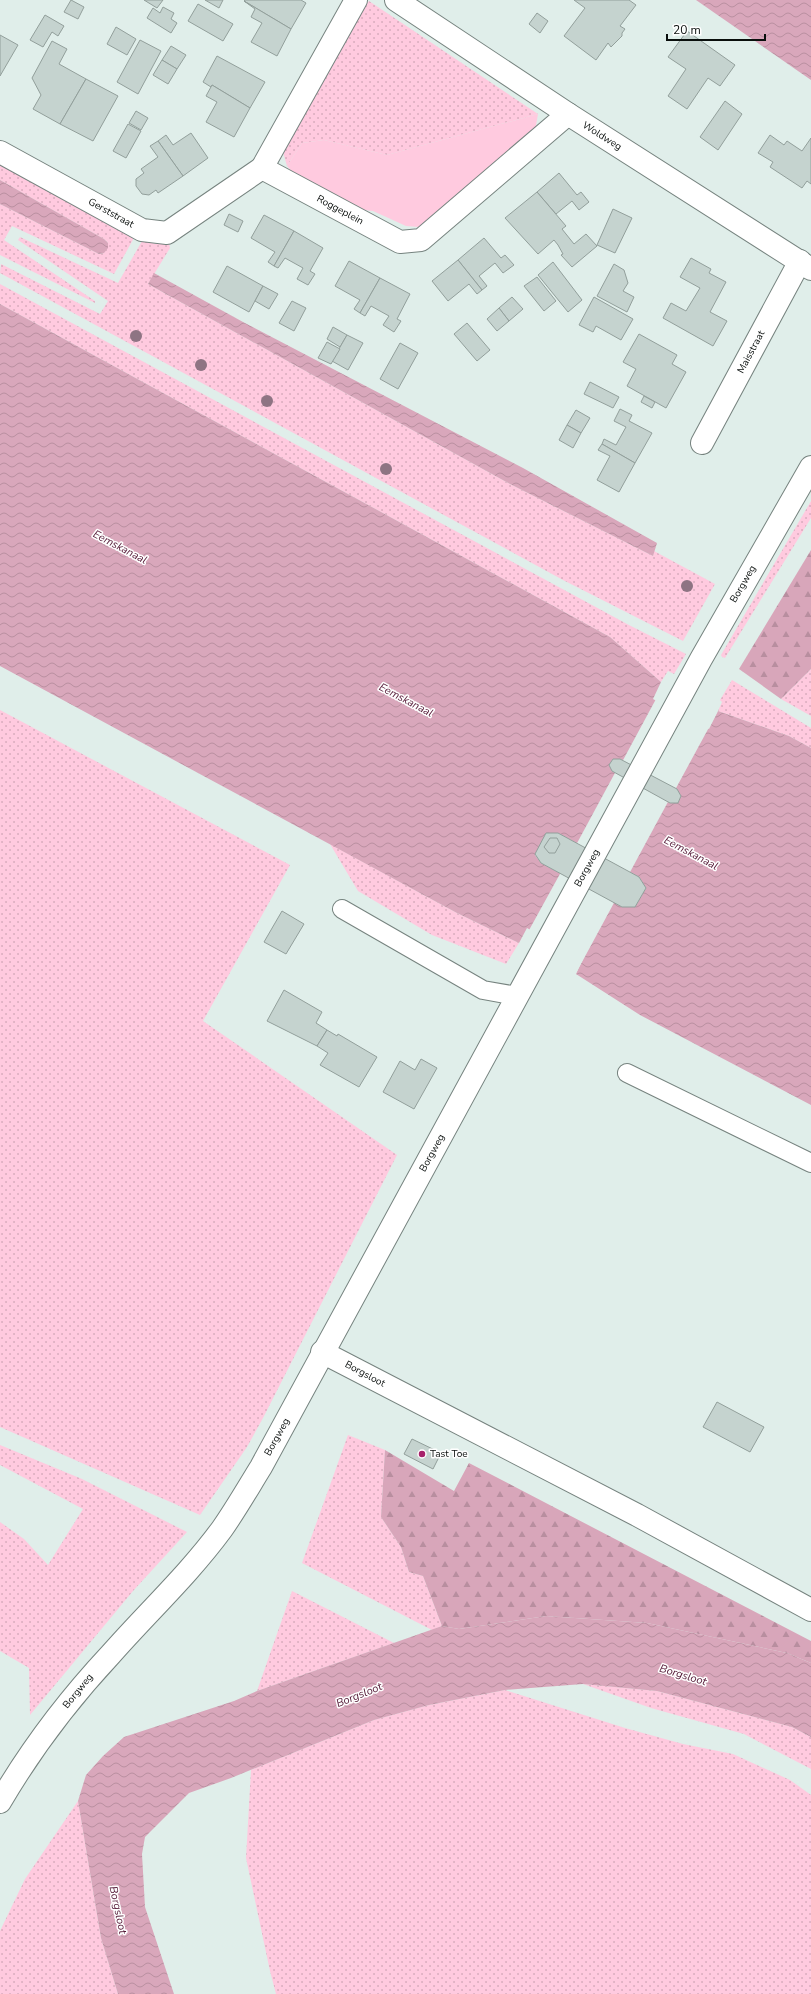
<svg xmlns="http://www.w3.org/2000/svg" width="811" height="1994" viewBox="0 0 811 1994" font-family="'Nunito Sans',sans-serif">
<style>
.grass{fill:url(#grass-dots)}
.forest{fill:url(#forest-firs)}
.park{fill:#ffcadf}
.water{fill:url(#water-waves);fill-rule:evenodd}
.pier{fill:#e0eeea}
.building{fill:#c5d3cf;stroke:#929f9b}
.lines{fill:none;stroke-linecap:round;stroke-linejoin:round}
.service-casing{stroke:#76837f;stroke-width:20}
.minor-casing{stroke:#76837f;stroke-width:24}
.tertiary-casing{stroke:#76837f;stroke-width:24}
.secondary-casing{stroke:#76837f;stroke-width:24}
.service{stroke:#fff;stroke-width:18}
.minor{stroke:#fff;stroke-width:22}
.tertiary{stroke:#fff;stroke-width:22}
.secondary{stroke:#fff;stroke-width:22}
.tree{fill:#8e7483}
.poi-dot{fill:#a7216a;stroke:#fff;stroke-width:1.5}
.labels{text-anchor:middle;dominant-baseline:central;stroke-width:3;stroke-linejoin:round;paint-order:stroke}
.street-label{font-size:10px;fill:#090e0c;stroke:#fff}
.poi-label{font-size:10px;fill:#090e0c;stroke:#fff;text-anchor:start}
.water-label{font-size:11px;font-style:italic;fill:#521634;stroke:#fff}
</style>
<defs>
<pattern id="grass-dots" width="8" height="8" patternUnits="userSpaceOnUse"><rect width="8" height="8" fill="#ffcadf"/><path d="M2 2h.1M6 6h.1" fill="none" stroke="#d9acbe" stroke-width="1.8" stroke-linecap="round"/></pattern>
<pattern id="forest-firs" width="22" height="20" patternUnits="userSpaceOnUse"><rect width="22" height="20" fill="#d8a6ba"/><path d="M5 1l3.5 6h-7zM16 11l3.5 6h-7z" fill="#b88e9f"/></pattern>
<pattern id="water-waves" width="16" height="10" patternUnits="userSpaceOnUse"><rect width="16" height="10" fill="#d9a7bb"/><path d="M0 5q4-4 8 0t8 0" fill="none" stroke="#b98fa0"/></pattern>
</defs>
<rect width="100%" height="100%" fill="#e0eeea"/>
<g class="grass">
<polygon points="369,1 538,114 387,155 324,140 302,143 287,166 283,152 361,10"/>
<polygon points="0,162 135,236 114,274 12,226 4,240 95,301 95,303 0,255 0,204 99,254 104,253 108,243 104,239 0,180"/>
<polygon points="20,237 118,283 142,241 157,244 169,243 170,248 148,284 510,484 653,556 654,551 715,584 683,641 563,580 0,273 1,264 100,314 108,301 18,240"/>
<polygon points="0,284 627,624 686,654 674,674 668,671 661,682 610,637 0,304"/>
<polygon points="811,501 811,518 725,658 722,657 721,655"/>
<polygon points="811,669 811,716 781,699"/>
<polygon points="732,680 811,728 811,748 789,736 718,711 722,702 720,700"/>
<polygon points="0,710 290,865 203,1021 397,1155 263,1418 247,1447 200,1515 0,1427"/>
<polygon points="330,844 457,913 519,943 506,964 432,935 358,891"/>
<polygon points="348,1435 385,1450 381,1517 401,1547 409,1572 423,1576 442,1626 432,1630 302,1563"/>
<polygon points="0,1445 82,1479 187,1532 133,1591 30,1715 29,1668 0,1651 0,1522 24,1539 48,1565 83,1509 0,1465"/>
<polygon points="292,1591 394,1643 257,1691"/>
<polygon points="583,1684 657,1691 792,1727 811,1737 811,1769 744,1734 651,1708"/>
<polygon points="505,1690 625,1728 683,1744 733,1754 790,1780 811,1795 811,1994 276,1994 270,1971 246,1858 251,1770 374,1720 429,1705"/>
<polygon points="78,1801 101,1938 118,1994 0,1994 0,1931 25,1879"/>
</g>
<g class="forest">
<polygon points="811,550 811,669 781,699 739,669"/>
<polygon points="385,1450 454,1491 469,1463 811,1641 811,1663 787,1653 647,1623 546,1616 459,1629 442,1626 423,1576 409,1572 401,1547 381,1517"/>
</g>
<polygon class="park" points="538,114 535,131 419,227 406,226 373,211 356,209 295,175 287,166 302,143 324,140 387,155"/>
<g class="water">
<polygon points="696,0 811,0 811,80"/>
<polygon points="0,180 104,239 108,243 108,248 104,253 99,254 0,204"/>
<polygon points="154,273 243,322 523,468 657,543 653,556 510,484 148,284"/>
<path d="M 0,304 L 610,637 L 661,682 L 653,699 L 709,729 L 718,711 L 789,736 L 811,748 L 811,1105 L 640,1015 L 576,974 L 583,959 L 527,928 L 519,943 L 457,913 L 0,666 ZM 613,759 L 620,759 L 677,789 L 681,796 L 678,803 L 670,803 L 612,771 L 609,765 ZM 546,833 L 558,833 L 639,877 L 646,888 L 635,907 L 622,907 L 541,863 L 535,855 Z"/>
<polygon points="546,1616 647,1623 787,1653 811,1663 811,1737 792,1727 657,1691 583,1684 505,1690 429,1705 374,1720 231,1778 189,1793 145,1837 142,1854 145,1907 174,1994 118,1994 101,1938 78,1801 86,1775 103,1756 124,1737 234,1701 257,1691 442,1626 459,1629"/>
</g>
<g class="pier">
<polygon points="656,699 708,726 719,709 675,790 622,762"/>
<polygon points="616,771 669,800 629,874 576,845"/>
<polygon points="561,872 615,901 575,975 581,960 528,932"/>
</g>
<g class="building">
<polygon points="71,0 84,7 78,19 64,12"/>
<polygon points="144,0 163,0 157,8"/>
<polygon points="205,0 223,0 219,8"/>
<polygon points="245,0 301,0 306,3 291,29 244,1"/>
<polygon points="574,0 629,0 636,5 620,26 625,29 622,33 622,36 611,47 608,43 596,60 564,36 585,8"/>
<polygon points="244,1 291,29 277,56 251,42 262,23 251,17 255,9"/>
<polygon points="198,4 233,24 223,41 188,21"/>
<polygon points="163,7 174,13 171,19 177,23 171,33 147,18 153,8 160,13"/>
<polygon points="537,13 548,21 540,33 529,24"/>
<polygon points="45,15 64,26 58,36 52,32 43,47 30,40"/>
<polygon points="116,27 136,39 127,55 107,44"/>
<polygon points="687,31 735,65 720,86 708,78 687,109 668,96 686,69 668,57"/>
<polygon points="0,35 18,45 0,76"/>
<polygon points="140,40 161,51 138,94 117,82"/>
<polygon points="52,41 67,49 59,64 86,79 60,124 33,109 41,95 32,78"/>
<polygon points="171,46 186,55 177,69 162,60"/>
<polygon points="217,56 265,82 250,108 212,85 211,87 203,82"/>
<polygon points="162,60 177,69 168,84 153,75"/>
<polygon points="86,79 118,96 93,141 60,124"/>
<polygon points="212,85 250,108 234,137 206,122 217,102 206,96"/>
<polygon points="725,101 742,114 718,150 700,137"/>
<polygon points="136,111 148,118 141,130 129,123"/>
<polygon points="128,124 141,131 126,158 113,151"/>
<polygon points="191,133 208,158 183,176 158,141 166,135 173,145"/>
<polygon points="770,135 784,145 787,141 802,151 811,138 811,184 807,181 802,188 770,167 773,162 758,153"/>
<polygon points="158,141 183,176 158,193 156,190 149,195 142,194 136,186 136,179 144,173 141,169 158,157 150,146"/>
<polygon points="559,173 577,195 581,192 589,202 579,210 572,201 556,214 537,192"/>
<polygon points="537,192 566,226 562,229 574,244 586,234 597,246 572,267 561,255 563,254 558,245 554,240 538,254 505,218"/>
<polygon points="613,209 632,218 615,253 597,245"/>
<polygon points="229,214 243,221 238,232 224,225"/>
<polygon points="264,215 294,231 274,266 268,262 275,252 251,238"/>
<polygon points="294,231 323,248 310,271 315,274 308,285 297,279 303,268 285,258 278,268 274,266"/>
<polygon points="484,238 501,258 505,255 514,265 503,273 495,263 479,276 487,286 482,290 458,260"/>
<polygon points="691,258 711,269 709,273 726,282 710,312 727,321 713,346 663,318 671,303 686,311 700,288 680,277"/>
<polygon points="458,260 482,290 477,294 469,284 448,301 432,281"/>
<polygon points="349,261 380,278 360,313 354,309 360,300 335,286"/>
<polygon points="553,262 582,300 568,312 538,275"/>
<polygon points="614,264 624,270 628,283 623,291 634,297 627,312 597,296"/>
<polygon points="227,266 263,286 249,312 213,292"/>
<polygon points="537,277 556,301 544,311 524,286"/>
<polygon points="380,278 410,294 397,319 401,321 394,332 383,325 389,316 371,306 365,316 360,313"/>
<polygon points="263,286 278,294 269,309 255,301"/>
<polygon points="512,297 523,309 509,321 499,308"/>
<polygon points="594,297 633,319 621,340 596,326 593,332 579,325"/>
<polygon points="292,301 306,308 294,331 279,323"/>
<polygon points="499,308 509,321 497,331 487,319"/>
<polygon points="467,323 490,350 477,361 454,334"/>
<polygon points="333,327 347,335 340,347 327,339"/>
<polygon points="639,334 677,355 672,364 686,372 666,408 627,386 636,369 623,362"/>
<polygon points="347,335 363,343 348,370 332,361"/>
<polygon points="327,342 340,349 331,364 318,358"/>
<polygon points="400,343 418,353 398,389 380,379"/>
<polygon points="590,382 619,397 613,408 584,394"/>
<polygon points="644,396 655,402 652,408 641,402"/>
<polygon points="620,409 632,415 629,421 652,433 635,463 602,444 604,439 616,445 626,427 614,421"/>
<polygon points="576,410 590,418 581,433 567,425"/>
<polygon points="567,425 581,433 573,448 559,440"/>
<polygon points="602,444 635,463 619,492 597,480 610,456 598,450"/>
<polygon points="613,759 620,759 677,789 681,796 678,803 670,803 612,771 609,765"/>
<polygon points="546,833 558,833 639,877 646,888 635,907 622,907 541,863 535,854"/>
<polygon points="550,838 557,838 560,844 555,853 549,853 544,847"/>
<polygon points="282,911 304,924 286,954 264,942"/>
<polygon points="284,990 322,1012 316,1023 327,1030 317,1046 267,1021"/>
<polygon points="327,1030 337,1036 338,1034 377,1057 359,1087 320,1065 328,1053 317,1046"/>
<polygon points="421,1059 437,1068 414,1109 383,1092 400,1061 415,1070"/>
<polygon points="717,1402 764,1427 750,1452 703,1427"/>
<polygon points="412,1439 441,1453 433,1469 404,1454"/>
</g>
<g class="lines">
<g class="service-casing">
<g id="service">
<polyline points="342,909 483,990 517,996"/>
<polyline points="627,1073 811,1163"/>
</g>
</g>
<g class="minor-casing">
<g id="minor">
<polyline points="356,0 262,168 400,242 421,240 568,114"/>
<polyline points="396,0 568,114 811,269"/>
<polyline points="0,152 142,230 167,233 262,168"/>
<polyline points="702,443 800,261"/>
</g>
</g>
<g class="tertiary-casing">
<polyline id="tertiary" points="322,1352 637,1515 811,1610"/>
</g>
<g class="secondary-casing">
<path id="secondary" d="M 0,1802 C 31,1749 69,1699 111,1654 C 148,1612 189,1574 222,1529 C 236,1509 248,1488 261,1467 L 701,659 L 811,467"/>
</g>
<use href="#service" class="service"/>
<use href="#minor" class="minor"/>
<use href="#tertiary" class="tertiary"/>
<use href="#secondary" class="secondary"/>
</g>
<g class="tree">
<circle cx="136" cy="336" r="6"/>
<circle cx="201" cy="365" r="6"/>
<circle cx="267" cy="401" r="6"/>
<circle cx="386" cy="469" r="6"/>
<circle cx="687" cy="586" r="6"/>
</g>
<circle class="poi-dot" cx="422" cy="1454" r="4"/>
<g class="labels">
<g class="street-label">
<text transform="translate(602 136) rotate(32)">Woldweg</text>
<text transform="translate(340 210) rotate(28)">Roggeplein</text>
<text transform="translate(111 213) rotate(29)">Gerststraat</text>
<text transform="translate(751 352) rotate(-62)">Maisstraat</text>
<text transform="translate(743 584) rotate(-60)">Borgweg</text>
<text transform="translate(587 868) rotate(-61)">Borgweg</text>
<text transform="translate(432 1153) rotate(-61)">Borgweg</text>
<text transform="translate(365 1374) rotate(28)">Borgsloot</text>
<text transform="translate(277 1437) rotate(-61)">Borgweg</text>
<text transform="translate(78 1691) rotate(-51)">Borgweg</text>
</g>
<g class="poi-label">
<text x="430" y="1454">Tast Toe</text>
</g>
<g class="water-label">
<text transform="translate(120 547) rotate(28)">Eemskanaal</text>
<text transform="translate(406 700) rotate(28)">Eemskanaal</text>
<text transform="translate(691 853) rotate(28)">Eemskanaal</text>
<text transform="translate(683 1675) rotate(17)">Borgsloot</text>
<text transform="translate(359 1695) rotate(-22)">Borgsloot</text>
<text transform="translate(118 1910) rotate(78)">Borgsloot</text>
</g>
</g>
<path d="M667 34v6h98v-6" fill="none" stroke="#090e0c" stroke-width="2"/>
<text x="673" y="34" font-size="12" fill="#090e0c" stroke="#ffffff" stroke-width="3" paint-order="stroke">20 m</text>
</svg>
